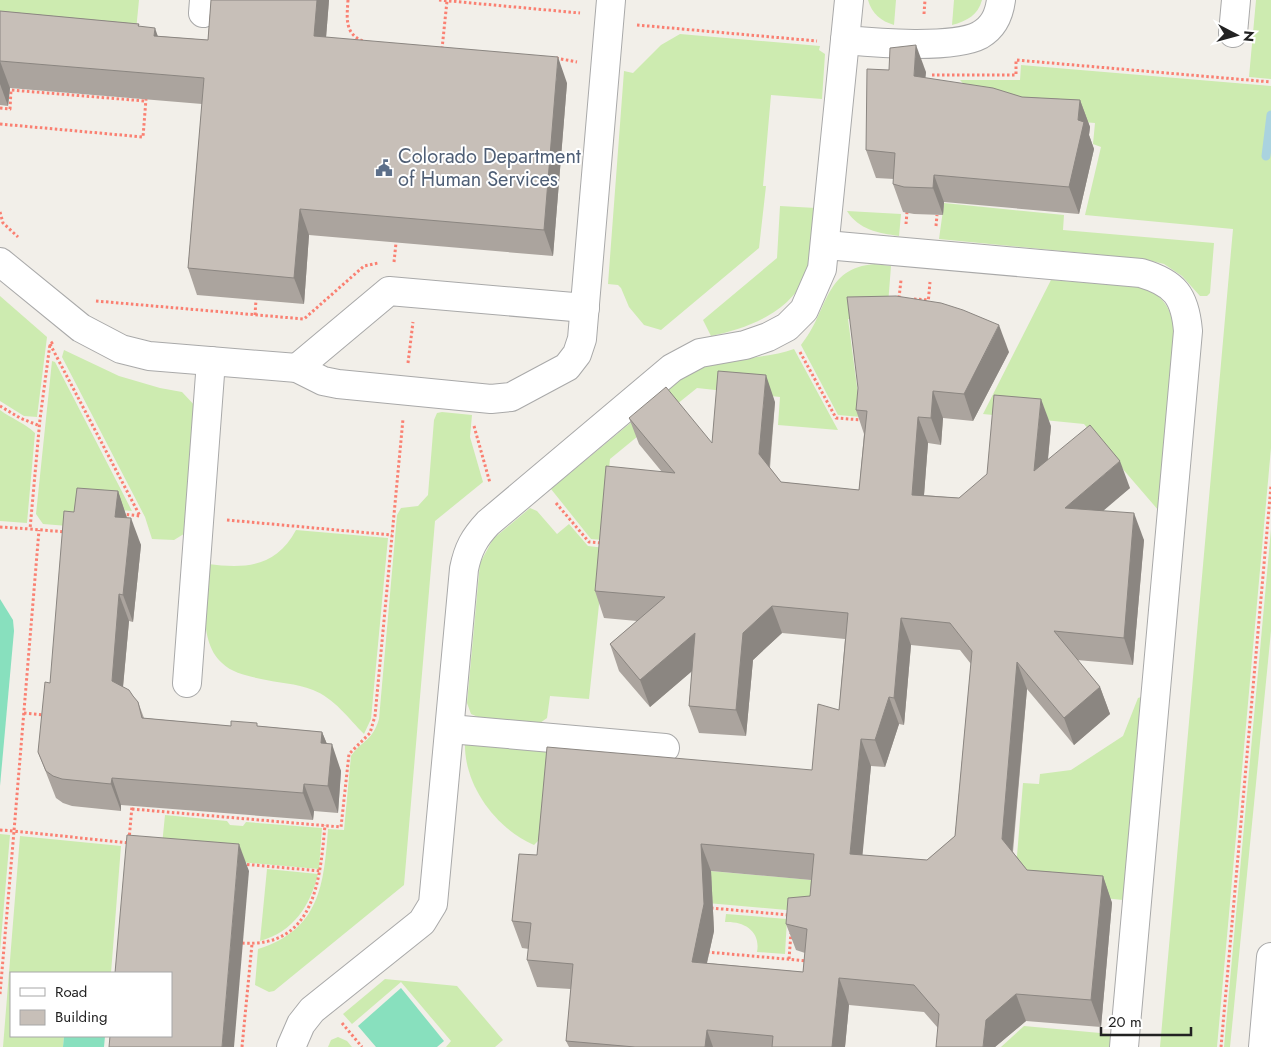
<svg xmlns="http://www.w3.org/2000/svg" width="1271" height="1047" viewBox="0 0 1271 1047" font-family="Jost,sans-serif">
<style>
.grass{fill:#cdebb0}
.pitch{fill:#88e0be}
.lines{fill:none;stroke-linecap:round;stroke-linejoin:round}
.stream{stroke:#aad3df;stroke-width:9}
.minor-casing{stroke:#a9a9a9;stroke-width:30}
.path{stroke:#fa8072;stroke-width:3;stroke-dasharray:2.5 2.5;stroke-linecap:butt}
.minor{stroke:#fff;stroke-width:28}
.wall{fill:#aba49e;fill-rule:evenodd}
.shaded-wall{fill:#8b8681}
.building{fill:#c7bfb8;stroke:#8b8681;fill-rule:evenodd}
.labels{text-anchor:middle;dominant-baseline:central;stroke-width:4;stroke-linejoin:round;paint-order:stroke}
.service-label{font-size:20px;fill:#4e5e75;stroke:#fff;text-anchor:start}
</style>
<rect width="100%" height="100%" fill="#f2efe9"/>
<g class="grass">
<polygon points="0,0 139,0 135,41 0,24"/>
<path d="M 868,0 L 896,0 L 894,25 C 881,21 872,14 868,0 Z"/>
<path d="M 954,0 L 982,0 C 978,15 967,21 952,25 Z"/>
<polygon points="1256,0 1271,0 1271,79 1249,77"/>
<polygon points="680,34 820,46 819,50 825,54 822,99 771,95 763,186 766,186 759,248 661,330 644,325 629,307 621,288 618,285 608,284 624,71 633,73 661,45"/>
<polygon points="1021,65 1271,86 1271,448 1217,1047 1160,1047 1233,229 1085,215 1101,147 1093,144 1095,123 1025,117 969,90 960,80 1020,80"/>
<polygon points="944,203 1064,215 1063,230 1214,243 1210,293 1207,296 1200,296 1182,276 1164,264 1144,259 939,239"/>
<path d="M 780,206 L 816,208 C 814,228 814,250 808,269 C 795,311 749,328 711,336 L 703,320 L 777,258 Z"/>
<path d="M 847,211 L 901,214 L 899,236 C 878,233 859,230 847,211 Z"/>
<path d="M 875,264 L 891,266 L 887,317 L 848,319 L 861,417 L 838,415 L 801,345 C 829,311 823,268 875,264 Z"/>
<path d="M 1051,280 L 1143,287 C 1166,297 1172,311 1175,335 L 1159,511 L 1084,424 L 983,414 Z"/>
<polygon points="0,296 47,337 37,417 24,416 0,401"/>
<path d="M 794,349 L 838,430 L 778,425 L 780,397 L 697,388 L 656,421 L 646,410 C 661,397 678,377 697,369 C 728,356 763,360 794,349 Z"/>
<polygon points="64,350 119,376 160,388 182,392 197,408 187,532 174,540 152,539 145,517 62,357"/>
<polygon points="52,361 55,362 132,511 87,507 68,526 43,524 36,514"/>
<path d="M 0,410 C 12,419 25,423 35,433 L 27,523 L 0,521 Z"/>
<path d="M 442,412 L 472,415 L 470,437 L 483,482 L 435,521 L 404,885 L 274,991 L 269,992 L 255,985 L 258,949 C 320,930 324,884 328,829 L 344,830 L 351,756 C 363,739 372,742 379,719 L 397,515 L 401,508 L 418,506 L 428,495 L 434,420 L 437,413 Z"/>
<polygon points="640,415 649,427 610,459 602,540 591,539 551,489"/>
<polygon points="530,508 537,511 557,534 569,524 588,546 605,548 589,699 550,696 547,718 540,723 478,717 471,714 467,703 480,563 493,539"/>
<polygon points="1271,529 1271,631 1230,1047 1224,1047"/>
<path d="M 296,530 L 388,538 L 371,719 L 364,734 C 349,719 334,698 313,690 C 296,683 278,683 261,679 C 248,676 232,673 222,663 C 198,642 205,593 208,564 C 246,569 276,567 296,530 Z"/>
<polygon points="1141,697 1123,900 1035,891 1016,868 1023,783 1039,784 1040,774 1071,770 1123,736 1138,698"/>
<path d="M 465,741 L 549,749 L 541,838 L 534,845 C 495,828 463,784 465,741 Z"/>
<polygon points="165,815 227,821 230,825 243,826 246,822 322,828 319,869 161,855"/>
<polygon points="0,834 10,835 0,951"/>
<polygon points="20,836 121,846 111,973 11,973 11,1036 64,1036 63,1047 3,1047"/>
<path d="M 267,869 L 318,874 C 310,906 293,932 260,941 Z"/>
<polygon points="710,871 823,881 820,913 707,903"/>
<path d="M 726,914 L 787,919 L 785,954 L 757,952 C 761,931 744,921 725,922 Z"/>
<polygon points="385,979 457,986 503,1040 495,1047 446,1047 451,1041 401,982 352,1024 343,1014"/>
<polygon points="1024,1026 1111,1034 1110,1047 1001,1047"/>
<polygon points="338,1037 347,1041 352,1047 328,1047 331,1040"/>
</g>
<g class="pitch">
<polygon points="0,599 13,620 14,631 0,786"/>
<polygon points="401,988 444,1041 437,1047 376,1047 358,1026"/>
<polygon points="64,1036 105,1036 104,1047 63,1047"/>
</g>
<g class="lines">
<polyline class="stream" points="1266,156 1271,115"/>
<g class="minor-casing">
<g id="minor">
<path d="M 849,0 L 845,40 C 876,43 954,49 980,35 C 994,27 999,15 1001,0"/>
<polyline points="203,13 204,0"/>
<polyline points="1233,33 1236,0"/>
<path d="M 826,245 L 1141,273 C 1175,283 1185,296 1188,331 L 1124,1047"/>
<polyline points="0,262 81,328 121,349 149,356 297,368 323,381 338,384 491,399 511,397 567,367 577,354 582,339 611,0"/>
<polyline points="297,368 389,291 585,308"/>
<polyline points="187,683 211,361"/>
<polyline points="450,729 665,748"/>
<path d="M 291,1047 L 301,1024 L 312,1010 L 422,922 L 433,904 L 464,569 C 468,549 474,538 488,523 L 672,368 L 700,353 L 745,345 L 768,337 L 787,327 L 804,310 L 822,269 L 845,40"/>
<polyline points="1263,1047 1271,957"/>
</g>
</g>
<g class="path">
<path d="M 348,0 C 347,17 344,34 363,41"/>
<polyline points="439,0 580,13"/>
<polyline points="924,14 925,0"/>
<polyline points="637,25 817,41"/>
<polyline points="442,49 447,1"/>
<polyline points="556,58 577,62"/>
<polyline points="932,75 1016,75 1016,60 1271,82"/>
<polyline points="0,108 10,109 11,90 145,101"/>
<polyline points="0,124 143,137 146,99"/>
<polyline points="0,212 3,223 18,237"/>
<polyline points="906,224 907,212"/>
<polyline points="936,226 937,215"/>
<polyline points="394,262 396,243"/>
<polyline points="899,298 901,280"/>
<polyline points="914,299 929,300"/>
<polyline points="96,301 304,319 364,266 378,263"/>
<polyline points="928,304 930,282"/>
<polyline points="255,315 256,300"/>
<polyline points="53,342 50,344 40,419 30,529 66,532"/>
<polyline points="50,344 140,516 123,514"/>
<polyline points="800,352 836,418 862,420"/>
<polyline points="408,363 413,322"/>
<polyline points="0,406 20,418 40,426"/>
<polyline points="474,426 490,483"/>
<polyline points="556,503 589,542 602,543"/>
<polyline points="227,520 392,535"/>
<polyline points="0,527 30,529"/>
<polyline points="24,713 45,715"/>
<polyline points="132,809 341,827 349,754 370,733 375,716 403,419"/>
<polyline points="0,830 14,831 39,530"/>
<polyline points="129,840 132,806"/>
<polyline points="242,864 321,871"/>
<polyline points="711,908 789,915"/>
<path d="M 242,943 C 315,948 320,880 325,825"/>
<polyline points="707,952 808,961"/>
<polyline points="789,959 791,933"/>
<polyline points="0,994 14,831 129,843"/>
<polyline points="342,1023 362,1047"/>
<polyline points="242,1047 252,944"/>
<polyline points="1221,1047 1271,486"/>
</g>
<use href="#minor" class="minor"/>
</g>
<g class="wall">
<polygon points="211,0 329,0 326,37 567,83 553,256 309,235 304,304 197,295 188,268 202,104 10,88 8,106 0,105 0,11 139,24 139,26 158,36 208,40"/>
<polygon points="926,72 925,78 1022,97 1080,100 1090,127 1089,135 1094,149 1079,214 944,202 943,215 914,214 903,212 893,184 894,179 876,178 866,150"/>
<path d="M 1009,352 L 973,421 L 943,418 L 941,445 L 928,443 L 924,495 L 959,498 L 1051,426 L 1048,460 L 1130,488 L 1103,510 L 1144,540 L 1133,665 L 1077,660 L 1100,687 L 1110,714 L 1074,745 L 1027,689 L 1013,852 L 1027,870 L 1103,876 L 1112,903 L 1101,1027 L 1026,1021 L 995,1047 L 938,1028 L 924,1012 L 849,1005 L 845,1047 L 569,1047 L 566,1041 L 571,989 L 537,987 L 527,960 L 529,949 L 522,948 L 512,921 L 537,855 L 812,770 L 839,710 L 845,639 L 782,633 L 753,660 L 746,736 L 699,733 L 689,706 L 692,671 L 650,707 L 619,671 L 610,644 L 637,621 L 604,618 L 595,591 L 662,472 L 639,444 L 629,418 L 712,443 L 775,402 L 770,468 L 781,482 L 859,490 L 864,434 L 856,410 ZM 911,645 L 960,650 L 971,664 L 955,836 L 927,860 L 862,855 L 871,766 L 885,767 L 899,724 L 904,725 ZM 711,871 L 811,880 L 810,896 L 786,924 L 796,950 L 805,953 L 803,972 L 707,963 L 714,931 Z"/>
<polygon points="118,491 127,518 141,545 133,622 129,621 123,687 138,702 144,718 231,726 258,726 322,732 327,744 341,771 338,813 314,811 313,820 121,805 121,811 72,806 63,803 56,798 38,752 50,683 74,512"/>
</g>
<g class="shaded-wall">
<polygon points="317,0 329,0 324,63 314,36"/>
<polygon points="155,28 164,54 154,36"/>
<polygon points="916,45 926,72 923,103 914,76"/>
<polygon points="558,57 567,83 553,256 544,230"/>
<polygon points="0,61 10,88 8,106 0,84"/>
<polygon points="1080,100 1090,127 1089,135 1094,149 1079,214 1069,187 1078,120"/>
<polygon points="934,175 944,202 943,215 933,188"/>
<polygon points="300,209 309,235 304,304 294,278"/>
<polygon points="999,325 1009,352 973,421 964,394"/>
<polygon points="766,375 775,402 768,481 759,454"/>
<polygon points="933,391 943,418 941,445 931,418"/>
<polygon points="1041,399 1051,426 1044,498 1034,471"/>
<polygon points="918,417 928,443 922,521 912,495"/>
<polygon points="1120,461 1130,488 1075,535 1065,508"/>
<polygon points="118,491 127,518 115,517"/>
<polygon points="1134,513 1144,540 1133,665 1124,638"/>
<polygon points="131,518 141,545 133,622 123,595"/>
<polygon points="119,594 129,621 121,708 112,681"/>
<polygon points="772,606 782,633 753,660 746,736 736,710 743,633"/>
<polygon points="901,618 911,645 904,725 894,698"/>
<polygon points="695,633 705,660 650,707 640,680"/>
<polygon points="1017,662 1027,689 1011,866 1002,839"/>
<polygon points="1100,687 1110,714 1074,745 1064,718"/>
<polygon points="889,697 899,724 885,767 875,740"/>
<polygon points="322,732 331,754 332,744 341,771 338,813 328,786 321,743"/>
<polygon points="861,739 871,766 860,881 850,854"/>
<polygon points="112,778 121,805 121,811 111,784"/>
<polygon points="304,784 314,811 313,820 303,793"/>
<polygon points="239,844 249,871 234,1047 222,1047"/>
<polygon points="701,844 711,871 714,931 701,989 692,962"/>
<polygon points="1103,876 1112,903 1101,1027 1091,1000"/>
<polygon points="839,978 849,1005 845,1047 832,1047"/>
<polygon points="1016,994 1026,1021 995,1047 983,1047 986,1020"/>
<polygon points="707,1030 713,1047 705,1047"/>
</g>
<g class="building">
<polygon points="211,0 317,0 314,36 558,57 544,230 300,209 294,278 188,268 204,78 0,61 0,11 139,24 138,26 155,28 154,36 208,40"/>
<polygon points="916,45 914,76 993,88 1022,97 1080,100 1078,120 1084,122 1069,187 934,175 933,188 904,187 893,184 895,153 866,150 867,69 889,70 890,48"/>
<path d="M 896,296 L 941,303 L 963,310 L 999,325 L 964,394 L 933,391 L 931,418 L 918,417 L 912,495 L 959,498 L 987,474 L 994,395 L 1041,399 L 1034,471 L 1090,425 L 1120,461 L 1065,508 L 1134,513 L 1124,638 L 1054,631 L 1100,687 L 1064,718 L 1017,662 L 1002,839 L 1027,870 L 1103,876 L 1091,1000 L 1016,994 L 986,1020 L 983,1047 L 936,1047 L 939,1014 L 914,985 L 839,978 L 832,1047 L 772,1047 L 773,1036 L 707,1030 L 705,1047 L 635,1047 L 566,1041 L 573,964 L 527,960 L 531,923 L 512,921 L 519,854 L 537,855 L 547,747 L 812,770 L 818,704 L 839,710 L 848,613 L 772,606 L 743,633 L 736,710 L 689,706 L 695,633 L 640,680 L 610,644 L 665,597 L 595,591 L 606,466 L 675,473 L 629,418 L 666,387 L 712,443 L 718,371 L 766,375 L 759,454 L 781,482 L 859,490 L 867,411 L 856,410 L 858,388 L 847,297 ZM 901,618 L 950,623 L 972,651 L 955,836 L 927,860 L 850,854 L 861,739 L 875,740 L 889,697 L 894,698 ZM 701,844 L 814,854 L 810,896 L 788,898 L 786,924 L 807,929 L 803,972 L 692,962 L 704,904 Z"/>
<polygon points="77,488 118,491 115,517 131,518 123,595 119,594 112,681 129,690 133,696 138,702 142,718 231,726 231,721 257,723 257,726 322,732 321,743 332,744 328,786 304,784 303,793 112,778 111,784 62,779 53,776 46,771 38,752 45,682 50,683 64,511 74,512"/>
<polygon points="127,835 239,844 222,1047 109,1047 110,1036 171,1036 171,973 115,973"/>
</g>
<defs>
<g id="civic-bare" transform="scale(1.35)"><path d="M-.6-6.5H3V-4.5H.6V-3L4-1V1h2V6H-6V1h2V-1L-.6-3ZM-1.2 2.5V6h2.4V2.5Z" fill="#5c6f8a" stroke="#fff" stroke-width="2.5" paint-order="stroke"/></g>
</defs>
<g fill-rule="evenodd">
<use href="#civic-bare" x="384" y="168"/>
</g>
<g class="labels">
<g class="service-label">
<text x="398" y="156">Colorado Department<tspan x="398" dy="23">of Human Services</tspan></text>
</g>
</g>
<rect x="10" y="972" width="162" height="65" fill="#ffffff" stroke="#a7a7a7"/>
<rect x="20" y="988" width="25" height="8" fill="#ffffff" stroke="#a7a7a7"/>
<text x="55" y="997" font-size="15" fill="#222222">Road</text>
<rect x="20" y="1010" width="25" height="15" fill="#c7bfb8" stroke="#a7a7a7"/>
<text x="55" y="1022" font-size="15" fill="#222222">Building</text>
<g transform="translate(1236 35) rotate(96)" stroke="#ffffff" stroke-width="4" paint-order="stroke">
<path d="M0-4L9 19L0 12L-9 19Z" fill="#222222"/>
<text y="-8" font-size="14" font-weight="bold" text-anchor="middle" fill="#222222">N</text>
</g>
<path d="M1101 1027v8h90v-8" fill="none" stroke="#222222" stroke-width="2.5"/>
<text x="1108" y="1027" font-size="15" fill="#222222" stroke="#ffffff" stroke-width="4" paint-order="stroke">20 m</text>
</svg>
